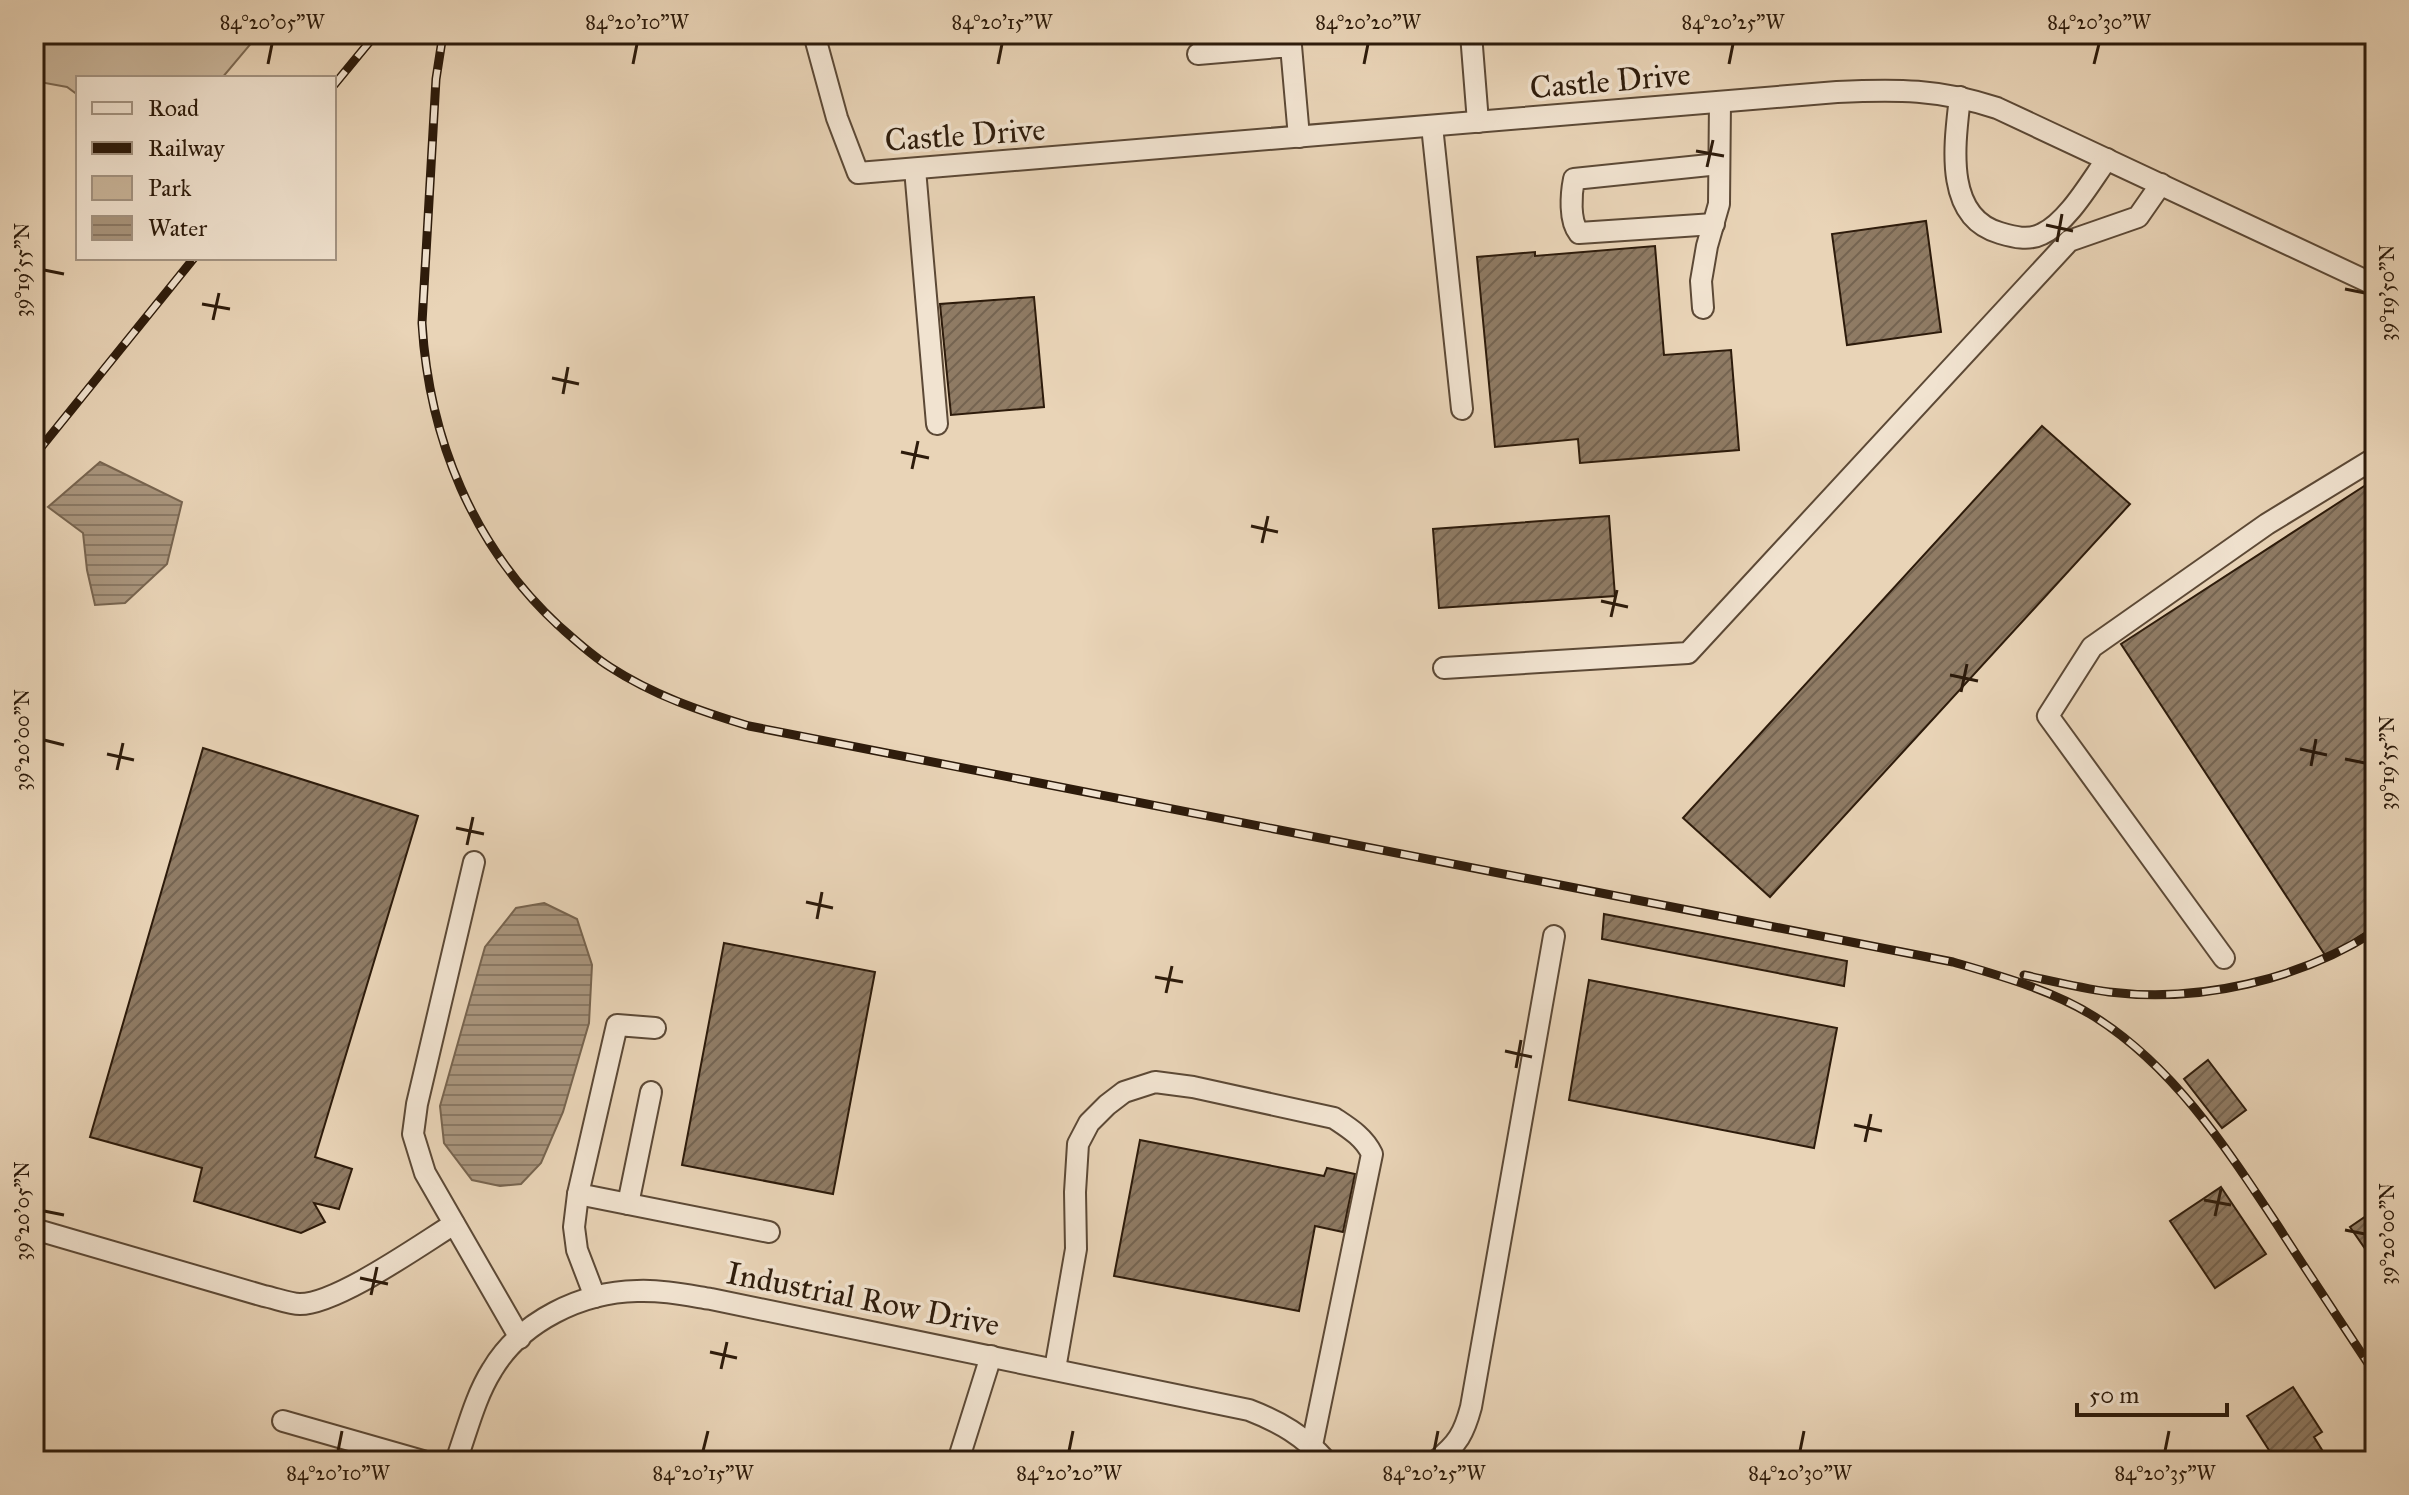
<svg xmlns="http://www.w3.org/2000/svg" width="2409" height="1495" viewBox="0 0 2409 1495" font-family="'IM FELL Great Primer',serif">
<style>
.green{fill:#c9b59a;stroke:#7b6852;stroke-width:2}
.water{fill:url(#water-rules);stroke:#77644f;stroke-width:2}
.building{fill:url(#building-hatch);stroke:#2d1b0b;stroke-width:2}
.lines{fill:none;stroke-linecap:round;stroke-linejoin:round}
.minor-casing{stroke:#5c4936;stroke-width:24}
.minor{stroke:#f1e3d0;stroke-width:20}
.rail-casing{stroke:#2d1b0b;stroke-width:9}
.rail{stroke:#f1e3d0;stroke-width:6;stroke-dasharray:18;stroke-linecap:butt}
.ticks{fill:none;stroke:#2d1b0b;stroke-width:3}
.labels{text-anchor:middle;dominant-baseline:central;stroke-width:7;stroke-linejoin:round;paint-order:stroke}
.street-label{font-size:32px;fill:#2d1b0b;stroke:#f1e3d0}
.neatline{fill:none;stroke:#2d1b0b;stroke-width:3}
.ticks-label{font-size:20px;text-anchor:middle;fill:#2d1b0b}
</style>
<defs>
<pattern id="water-rules" width="6" height="5" patternUnits="userSpaceOnUse" patternTransform="scale(2)"><rect width="6" height="5" fill="#a9957d"/><path d="M0 2.5h6" fill="none" stroke="#8a7965"/></pattern>
<pattern id="building-hatch" width="6" height="6" patternUnits="userSpaceOnUse" patternTransform="scale(2)"><rect width="6" height="6" fill="#8f7b64"/><path d="M-1 1l2-2M0 6l6-6M5 7l2-2" fill="none" stroke="#756451"/></pattern>
</defs>
<rect width="100%" height="100%" fill="#e9d4b7"/>
<filter id="stains"><feTurbulence type="fractalNoise" baseFrequency=".0025" numOctaves="4"/><feColorMatrix values="0 0 0 0 .2 0 0 0 0 .09 0 0 0 0 .02 0 0 0 .5 -.17"/></filter>
<radialGradient id="worn" r=".72"><stop offset=".6" stop-color="#630" stop-opacity="0"/><stop offset="1" stop-color="#630" stop-opacity=".3"/></radialGradient>
<polygon class="green" points="34,34 259,34 222,78 78,78 78,95 67,87 34,81"/>
<g class="water">
<polygon points="100,462 182,502 167,564 125,603 95,605 87,570 83,533 48,507"/>
<polygon points="544,903 577,919 592,965 589,1023 563,1112 541,1163 521,1184 500,1186 472,1180 444,1143 440,1106 485,947 516,908"/>
</g>
<g class="building">
<polygon points="1926,221 1941,332 1847,345 1832,234"/>
<polygon points="1655,246 1664,355 1731,350 1739,450 1580,463 1578,439 1495,447 1477,257 1535,252 1535,256"/>
<polygon points="1034,297 1044,407 951,415 940,304"/>
<polygon points="2042,426 2130,504 1770,897 1683,818"/>
<polygon points="2375,479 2375,926 2327,958 2121,644"/>
<polygon points="1609,516 1615,596 1439,608 1433,529"/>
<polygon points="203,748 418,816 315,1157 352,1169 339,1209 314,1203 325,1222 301,1233 194,1201 202,1168 90,1137"/>
<polygon points="1604,914 1847,961 1844,986 1602,939"/>
<polygon points="724,943 875,972 833,1194 682,1165"/>
<polygon points="1589,980 1837,1028 1814,1148 1569,1100"/>
<polygon points="2208,1060 2246,1110 2222,1128 2184,1079"/>
<polygon points="1140,1140 1324,1176 1327,1168 1355,1174 1343,1232 1315,1226 1299,1311 1114,1276"/>
<polygon points="2221,1187 2266,1254 2215,1288 2170,1221"/>
<polygon points="2375,1210 2375,1263 2350,1227"/>
<polygon points="2293,1387 2322,1432 2314,1437 2329,1461 2276,1461 2247,1416"/>
</g>
<g class="lines">
<g class="minor-casing">
<g id="minor">
<path d="M 814,34 L 837,118 L 858,173 L 1837,92 C 1897,89 1939,89 1997,108 L 2375,285"/>
<polyline points="1471,34 1478,122"/>
<polyline points="1198,54 1291,46 1299,137"/>
<path d="M 1960,97 C 1955,142 1943,217 2000,233 C 2014,237 2028,241 2042,234 C 2068,222 2091,181 2107,159"/>
<polyline points="1432,126 1462,409"/>
<polyline points="915,169 937,424"/>
<path d="M 1714,224 L 1579,233 C 1569,221 1571,194 1574,179 L 1719,164"/>
<polyline points="1703,308 1701,281 1707,246 1719,204 1720,102"/>
<polyline points="1444,668 1688,653 2069,241 2138,217 2161,184"/>
<polyline points="474,862 417,1104 413,1134 425,1173 520,1338"/>
<polyline points="2224,958 2048,716 2092,647 2267,524 2375,458"/>
<polyline points="578,1194 769,1232"/>
<polyline points="628,1204 651,1092"/>
<path d="M 34,1229 L 264,1296 C 275,1298 289,1304 300,1304 C 337,1304 420,1245 454,1224"/>
<polyline points="595,1297 577,1250 574,1227 578,1194 617,1025 655,1028"/>
<path d="M 1055,1369 L 1076,1249 L 1075,1192 L 1078,1144 L 1089,1123 L 1107,1105 L 1124,1092 L 1155,1082 L 1193,1087 L 1334,1118 C 1349,1128 1364,1137 1372,1154 L 1312,1445"/>
<polyline points="283,1421 423,1461"/>
<path d="M 456,1461 C 467,1431 475,1397 492,1370 C 521,1321 582,1292 637,1291 C 662,1290 686,1295 711,1299 L 1249,1410 C 1280,1422 1304,1436 1326,1461"/>
<polyline points="958,1461 991,1356"/>
<path d="M 1436,1461 C 1458,1444 1464,1433 1471,1407 L 1554,936"/>
</g>
</g>
<use href="#minor" class="minor"/>
<g class="rail-casing">
<g id="rail">
<path d="M 443,34 L 436,79 L 422,323 C 429,439 473,546 558,625 C 575,640 591,655 610,667 C 653,695 700,711 749,726 L 1953,962 C 2001,976 2052,990 2095,1017 C 2175,1068 2227,1149 2278,1226 C 2310,1276 2343,1325 2375,1374"/>
<polyline points="334,85 376,34"/>
<polyline points="34,456 194,258"/>
<path d="M 2024,975 C 2052,981 2081,988 2109,992 C 2200,1003 2299,980 2375,931"/>
</g>
</g>
<use href="#rail" class="rail"/>
</g>
<path class="ticks" d="M 268,64 L 272,44M 633,64 L 637,44M 998,64 L 1002,44M 1364,64 L 1368,44M 1729,64 L 1733,44M 2094,64 L 2099,44M 1696,151 L 1724,156M 1707,167 L 1713,140M 2046,225 L 2073,231M 2057,242 L 2062,214M 44,270 L 64,274M 2345,289 L 2365,293M 202,304 L 230,309M 213,320 L 219,293M 552,378 L 579,384M 563,394 L 568,367M 901,452 L 929,458M 912,469 L 918,441M 1251,526 L 1278,532M 1262,543 L 1268,516M 1601,601 L 1628,607M 1611,617 L 1617,590M 1950,675 L 1978,681M 1961,692 L 1967,664M 44,740 L 64,745M 2300,749 L 2327,755M 107,754 L 134,760M 2345,759 L 2365,763M 2311,766 L 2316,739M 117,770 L 123,743M 456,828 L 484,834M 467,845 L 473,817M 806,902 L 833,908M 817,919 L 822,892M 1155,977 L 1183,982M 1166,993 L 1172,966M 1505,1051 L 1532,1057M 1516,1068 L 1521,1040M 1854,1125 L 1882,1131M 1865,1142 L 1871,1114M 2204,1200 L 2231,1205M 44,1211 L 64,1215M 2215,1216 L 2221,1189M 2345,1230 L 2365,1234M 360,1278 L 388,1284M 371,1295 L 377,1267M 710,1352 L 737,1358M 721,1369 L 727,1342M 338,1451 L 342,1431M 703,1451 L 708,1431M 1069,1451 L 1073,1431M 1434,1451 L 1438,1431M 1800,1451 L 1804,1431M 2165,1451 L 2169,1431"/>
<g class="labels">
<g class="street-label">
<text transform="translate(1610 81) rotate(-5)">Castle Drive</text>
<text transform="translate(965 135) rotate(-4)">Castle Drive</text>
<text transform="translate(863 1299) rotate(11)">Industrial Row Drive</text>
</g>
</g>
<rect width="2409" height="1495" fill="none" stroke="#e9d4b7" stroke-width="88"/>
<rect x="76" y="76" width="260" height="184" fill="#f1e3d0" stroke="#a39381" stroke-width="2"/>
<rect x="92" y="102" width="40" height="12" fill="#f1e3d0" stroke="#a39381" stroke-width="2"/>
<text x="148" y="116" font-size="24" fill="#2d1b0b">Road</text>
<rect x="92" y="142" width="40" height="12" fill="#2d1b0b" stroke="#a39381" stroke-width="2"/>
<text x="148" y="156" font-size="24" fill="#2d1b0b">Railway</text>
<rect x="92" y="176" width="40" height="24" fill="#c9b59a" stroke="#a39381" stroke-width="2"/>
<text x="148" y="196" font-size="24" fill="#2d1b0b">Park</text>
<rect x="92" y="216" width="40" height="24" fill="url(#water-rules)" stroke="#a39381" stroke-width="2"/>
<text x="148" y="236" font-size="24" fill="#2d1b0b">Water</text>
<path d="M2077 1403v12h150v-12" fill="none" stroke="#2d1b0b" stroke-width="4"/>
<text x="2089" y="1403" font-size="24" fill="#2d1b0b" stroke="#f1e3d0" stroke-width="6" paint-order="stroke">50 m</text>
<rect x="44" y="44" width="2321" height="1407" class="neatline"/>
<g class="ticks-label">
<text x="272" y="29">84°20'05"W</text>
<text x="637" y="29">84°20'10"W</text>
<text x="1002" y="29">84°20'15"W</text>
<text x="1368" y="29">84°20'20"W</text>
<text x="1733" y="29">84°20'25"W</text>
<text x="2099" y="29">84°20'30"W</text>
<text transform="translate(22 270) rotate(-90)" y="7">39°19'55"N</text>
<text transform="translate(2387 293) rotate(-90)" y="7">39°19'50"N</text>
<text transform="translate(22 740) rotate(-90)" y="7">39°20'00"N</text>
<text transform="translate(2387 763) rotate(-90)" y="7">39°19'55"N</text>
<text transform="translate(22 1211) rotate(-90)" y="7">39°20'05"N</text>
<text transform="translate(2387 1234) rotate(-90)" y="7">39°20'00"N</text>
<text x="338" y="1480">84°20'10"W</text>
<text x="703" y="1480">84°20'15"W</text>
<text x="1069" y="1480">84°20'20"W</text>
<text x="1434" y="1480">84°20'25"W</text>
<text x="1800" y="1480">84°20'30"W</text>
<text x="2165" y="1480">84°20'35"W</text>
</g>
<rect width="100%" height="100%" filter="url(#stains)"/>
<rect width="100%" height="100%" fill="url(#worn)"/>
</svg>
